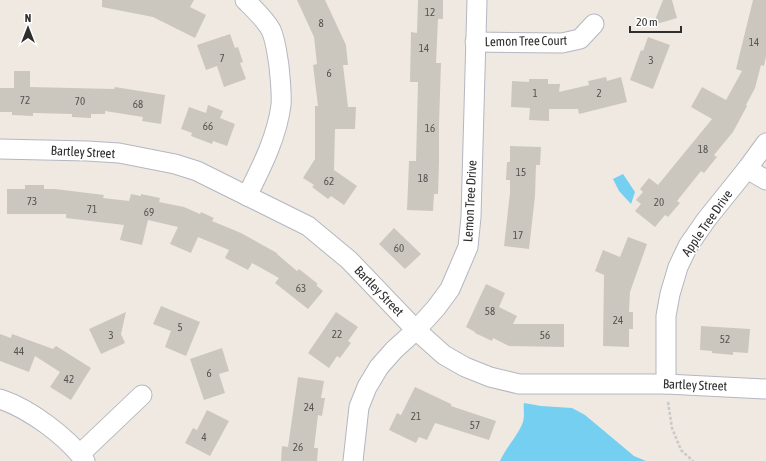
<svg xmlns="http://www.w3.org/2000/svg" width="766" height="461" viewBox="0 0 766 461" font-family="'Asap Condensed',sans-serif">
<style>
.water{fill:#75cff0}
.building{fill:#cbc7bf}
.lines{fill:none;stroke-linecap:round;stroke-linejoin:round}
.street-casing{stroke:#b4b7c1;stroke-width:21}
.path{stroke:#c9c9c9;stroke-width:2.5;stroke-dasharray:3 2;stroke-linecap:butt}
.street{stroke:#fff;stroke-width:19}
.labels{text-anchor:middle;dominant-baseline:central;stroke-width:3;stroke-linejoin:round;paint-order:stroke}
.number-label{font-size:11px;fill:#555452}
.street-label{font-size:13px;fill:#2e2e2e;stroke:#fff}
</style>
<rect width="100%" height="100%" fill="#efe9e1"/>
<g class="water">
<polygon points="623,174 635,192 631,204 619,191 613,179"/>
<path d="M 524,403 L 541,406 L 572,408 L 585,415 L 634,456 L 646,461 L 500,461 C 506,447 518,436 523,422 C 525,415 523,409 524,403 Z"/>
</g>
<g class="building">
<polygon points="102,0 194,0 190,7 206,15 195,38 153,17 102,7"/>
<polygon points="297,0 325,0 346,45 348,65 343,65 348,107 356,107 355,129 335,129 334,170 357,186 344,205 331,196 328,199 312,187 314,185 303,178 315,159 315,106 318,106 313,65 317,64 314,37"/>
<polygon points="418,0 443,0 443,19 438,19 436,63 441,63 439,124 439,162 438,194 434,194 433,211 407,210 409,161 416,161 418,82 410,82 411,32 417,33"/>
<polygon points="663,0 672,0 677,18 653,25"/>
<polygon points="753,0 766,0 766,56 764,66 761,65 755,88 746,105 747,106 733,132 714,155 717,157 704,173 701,171 677,201 680,203 668,217 665,215 655,227 635,211 641,204 636,200 643,192 640,189 649,178 658,185 712,119 691,107 702,87 726,100 742,71 736,69"/>
<polygon points="230,34 235,48 238,47 243,62 240,63 246,79 224,87 217,66 206,70 197,45"/>
<polygon points="648,37 670,45 653,89 630,80 641,50 643,51"/>
<polygon points="14,71 30,71 30,87 114,89 115,87 165,95 161,124 142,121 143,117 105,111 105,114 91,114 91,118 72,117 72,114 33,113 33,116 12,115 12,112 0,112 0,88 14,88"/>
<polygon points="606,77 607,81 621,77 627,102 579,114 578,109 549,109 549,121 529,120 530,108 511,107 512,81 529,82 529,79 548,79 548,84 560,84 559,92 589,85 588,81"/>
<polygon points="208,105 223,111 220,118 235,124 227,146 213,141 212,144 191,136 192,133 181,129 189,107 206,113"/>
<polygon points="510,146 541,147 540,165 536,165 535,196 529,249 504,246 510,193 510,180 506,180 507,162 510,162"/>
<polygon points="25,185 44,185 44,189 55,189 104,195 103,198 129,201 131,194 141,196 141,194 160,198 159,202 184,207 200,214 201,212 214,218 212,221 241,233 277,253 277,254 297,271 299,269 318,284 316,285 323,291 308,309 275,283 279,278 252,263 248,270 225,258 229,250 198,237 191,253 170,244 178,227 148,220 142,245 120,240 124,225 66,218 66,214 7,214 7,189 25,189"/>
<polygon points="394,228 421,254 405,269 379,244"/>
<polygon points="628,237 647,244 630,292 629,312 633,312 633,329 629,329 629,347 603,346 604,275 595,271 603,250 620,257"/>
<polygon points="486,284 505,293 499,307 517,316 513,324 564,324 564,347 509,346 493,338 492,341 475,333 475,332 466,327"/>
<polygon points="161,306 200,322 186,356 165,347 171,331 153,324"/>
<polygon points="126,312 121,334 125,343 101,354 89,329"/>
<polygon points="336,312 358,327 348,341 351,343 340,358 337,356 329,368 308,353"/>
<polygon points="701,326 750,329 748,353 733,352 733,355 712,353 712,351 700,350"/>
<polygon points="0,334 11,338 12,334 53,349 56,346 91,368 71,400 50,387 60,372 35,356 29,372 0,361"/>
<polygon points="222,348 229,371 219,374 225,393 204,400 190,359"/>
<polygon points="298,377 324,381 321,398 325,398 322,416 318,415 314,448 318,448 317,461 281,461 282,446 288,447"/>
<polygon points="415,387 451,404 451,406 496,421 489,440 435,423 427,440 419,437 416,443 389,430 397,413 401,415"/>
<polygon points="207,410 229,421 210,456 185,443 193,428 197,430"/>
</g>
<g class="lines">
<g class="street-casing">
<g id="street">
<path d="M 245,0 C 254,9 265,19 271,30 C 276,41 277,54 279,66 C 280,78 282,93 281,105 C 277,137 261,168 247,196"/>
<polyline points="475,42 562,43 580,39 594,24"/>
<polyline points="0,149 87,151 119,153 175,164 197,171 308,226 349,260 416,330 444,355 465,367 490,377 519,384 666,384 766,389"/>
<polyline points="747,169 766,180"/>
<polyline points="666,384 666,316 670,294 678,267 688,246 706,220 747,169 766,143"/>
<path d="M 0,399 C 30,409 66,436 85,461"/>
<polyline points="80,454 142,395"/>
<polyline points="353,461 359,407 367,387 379,367 394,350 416,330 436,308 450,289 468,247 471,217 477,0"/>
</g>
</g>
<polyline class="path" points="668,402 672,428 681,450 693,461"/>
<use href="#street" class="street"/>
</g>
<g class="labels">
<g class="number-label">
<text x="430" y="12">12</text>
<text x="321" y="23">8</text>
<text x="754" y="42">14</text>
<text x="424" y="48">14</text>
<text x="222" y="58">7</text>
<text x="651" y="60">3</text>
<text x="329" y="73">6</text>
<text x="535" y="93">1</text>
<text x="599" y="93">2</text>
<text x="25" y="100">72</text>
<text x="80" y="101">70</text>
<text x="138" y="104">68</text>
<text x="208" y="126">66</text>
<text x="430" y="128">16</text>
<text x="703" y="149">18</text>
<text x="521" y="172">15</text>
<text x="423" y="178">18</text>
<text x="329" y="181">62</text>
<text x="32" y="201">73</text>
<text x="659" y="202">20</text>
<text x="92" y="209">71</text>
<text x="149" y="212">69</text>
<text x="518" y="235">17</text>
<text x="399" y="248">60</text>
<text x="301" y="288">63</text>
<text x="490" y="311">58</text>
<text x="618" y="320">24</text>
<text x="180" y="327">5</text>
<text x="337" y="334">22</text>
<text x="111" y="335">3</text>
<text x="545" y="335">56</text>
<text x="725" y="339">52</text>
<text x="19" y="351">44</text>
<text x="209" y="373">6</text>
<text x="69" y="379">42</text>
<text x="309" y="407">24</text>
<text x="416" y="416">21</text>
<text x="475" y="425">57</text>
<text x="204" y="437">4</text>
<text x="298" y="447">26</text>
</g>
<g class="street-label">
<text transform="translate(526 41) rotate(-1)">Lemon Tree Court</text>
<text transform="translate(83 152) rotate(3)">Bartley Street</text>
<text transform="translate(470 201) rotate(-87)">Lemon Tree Drive</text>
<text transform="translate(707 223) rotate(-55)">Apple Tree Drive</text>
<text transform="translate(379 291) rotate(46)">Bartley Street</text>
<text transform="translate(695 385) rotate(2)">Bartley Street</text>
</g>
</g>
<g transform="translate(28 28)" stroke="#ffffff" stroke-width="3" paint-order="stroke">
<path d="M0-3L7 15L0 10L-7 15Z" fill="#2e2e2e"/>
<text y="-6" font-size="11" font-weight="bold" text-anchor="middle" fill="#2e2e2e">N</text>
</g>
<path d="M630 26v6h51v-6" fill="none" stroke="#2e2e2e" stroke-width="2"/>
<text x="636" y="26" font-size="12" fill="#2e2e2e" stroke="#ffffff" stroke-width="3" paint-order="stroke">20 m</text>
</svg>
